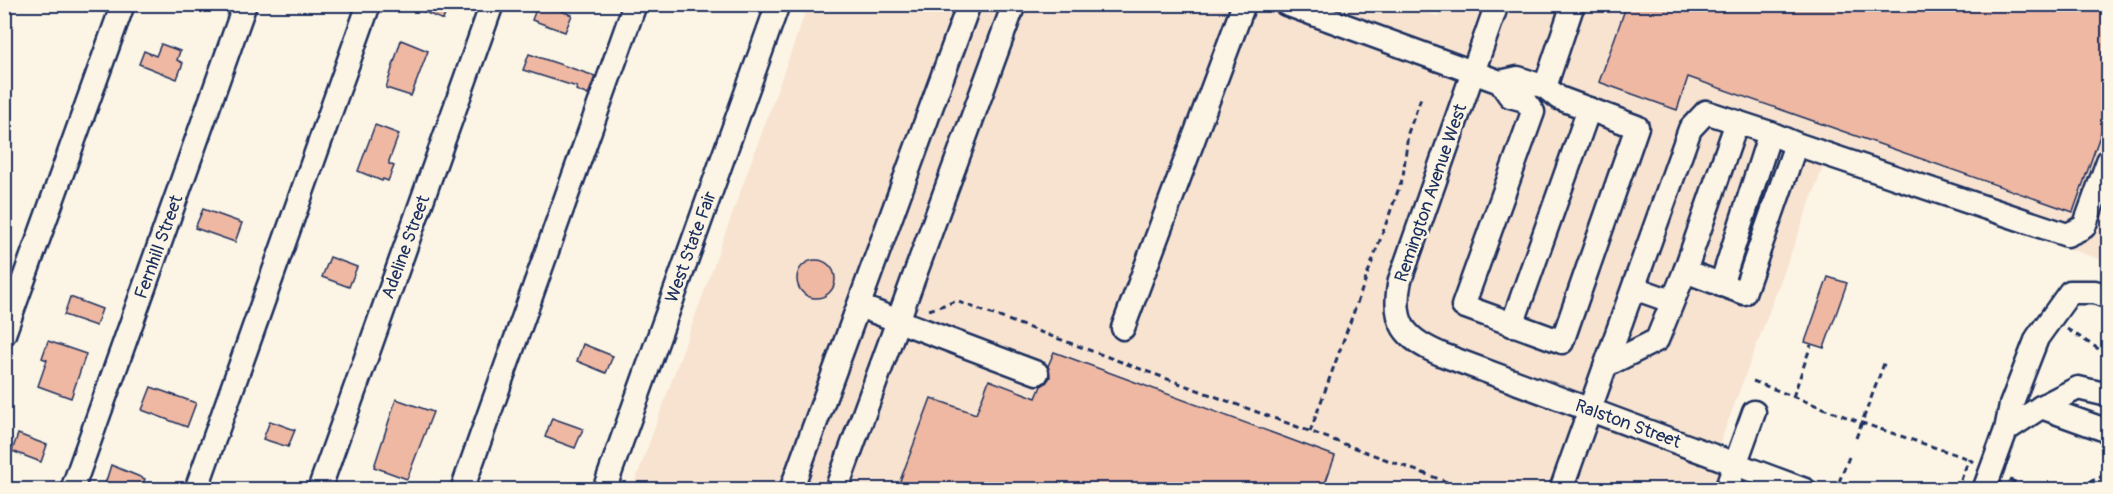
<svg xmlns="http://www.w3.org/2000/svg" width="2113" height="494" viewBox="0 0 2113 494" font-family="Pangolin,sans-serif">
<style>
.built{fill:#f8e3d1}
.building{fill:#eeb8a3;stroke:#1b2f5e;stroke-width:1.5}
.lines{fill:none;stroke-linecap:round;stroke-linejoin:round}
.minor-casing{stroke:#1b2f5e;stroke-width:27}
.path{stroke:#1b2f5e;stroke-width:3;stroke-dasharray:6 4.5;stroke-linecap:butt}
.minor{stroke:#fcf5e5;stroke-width:22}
.labels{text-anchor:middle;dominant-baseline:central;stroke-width:5;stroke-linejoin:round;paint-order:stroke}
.street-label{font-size:18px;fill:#1b2f5e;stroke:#fcf5e5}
</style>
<rect width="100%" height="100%" fill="#fcf5e5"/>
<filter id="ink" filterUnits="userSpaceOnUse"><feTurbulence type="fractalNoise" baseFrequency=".0167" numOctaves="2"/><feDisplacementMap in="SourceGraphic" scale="12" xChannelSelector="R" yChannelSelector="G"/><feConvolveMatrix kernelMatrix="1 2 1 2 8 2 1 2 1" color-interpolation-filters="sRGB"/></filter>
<g filter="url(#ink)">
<polygon class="built" points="1402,4 1437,16 1451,4 2108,5 2108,262 1824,165 1711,467 1770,489 632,490 808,5"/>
<g class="building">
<polygon points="406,4 449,4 443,20"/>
<polygon points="538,4 544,4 572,15 565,32 532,20"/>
<polygon points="1627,4 2109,4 2109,110 2073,212 1688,77 1677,110 1599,82"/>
<polygon points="401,40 428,51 411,96 386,88"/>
<polygon points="161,44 180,51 177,60 183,63 177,79 139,64 144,51 156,56"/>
<polygon points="529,54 595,76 588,95 576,90 577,87 523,70"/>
<polygon points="375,125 399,134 389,161 389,164 394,166 388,181 383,179 382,181 358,171"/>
<polygon points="203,209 242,223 235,242 195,228"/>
<polygon points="330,257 357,267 349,287 322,277"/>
<circle cx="816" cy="279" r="19"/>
<polygon points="1828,277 1847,283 1824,348 1805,342"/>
<polygon points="70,297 102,309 96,326 64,315"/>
<polygon points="48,341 86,354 71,398 38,386 47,360 42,358"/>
<polygon points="583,344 613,356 606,373 577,361"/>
<polygon points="1054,352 1335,456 1323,489 897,489 931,398 976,414 989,380 1036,398 1041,386 1046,383 1050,377 1048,366"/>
<polygon points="151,387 196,403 187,427 142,410"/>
<polygon points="396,399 433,412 407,479 374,467"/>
<polygon points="552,418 583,429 575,448 545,437"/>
<polygon points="270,421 295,430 288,447 263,439"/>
<polygon points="18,434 47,445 41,462 12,451"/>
<polygon points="111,465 145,479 141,489 119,489 105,484"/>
</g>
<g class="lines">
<g class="minor-casing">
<g id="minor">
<polyline points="1286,4 1500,82 1518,78 1545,87 1559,98 1637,127 1562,342 1463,306 1533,112 1525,100 1510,96 1500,82"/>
<path d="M 1497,4 L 1400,280 C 1391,323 1404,339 1443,355 L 1805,490"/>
<polyline points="1545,87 1573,4"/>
<polyline points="1685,271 1744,293 1796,144"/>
<polyline points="1721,285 1770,133"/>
<polyline points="1634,288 1671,301"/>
<polyline points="859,306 1037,373"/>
<polyline points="1512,325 1589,109"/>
<polyline points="1123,328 1244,4"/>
<polyline points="4,334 123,4"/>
<polyline points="1605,366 1657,340 1685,271 1737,122"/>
<polyline points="2041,407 2108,431"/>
<polyline points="2006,430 2041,407 2078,388 2108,395"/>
<polyline points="72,490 245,4"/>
<polyline points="196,490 369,4"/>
<polyline points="319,490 492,4"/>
<polyline points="462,490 635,4"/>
<polyline points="604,490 778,4"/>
<polyline points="791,490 969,4"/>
<polyline points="836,490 1014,4"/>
<polyline points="1561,490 1690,129 1706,112 1770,133 1796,144 2067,235 2084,227 2108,161"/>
<polyline points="1726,490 1754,412"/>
<polyline points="1984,490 2006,430 2011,405 2037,338 2070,292 2095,292 2108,297"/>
</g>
</g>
<g class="path">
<polyline points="929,310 956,301 1458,486 1457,490"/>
<polyline points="2067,329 2108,355"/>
<polyline points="1753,381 1862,423 1969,459 1973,462"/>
<polyline points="1793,397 1811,345"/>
<polyline points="1310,432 1403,177 1408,133 1422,95"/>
<polyline points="1856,438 1885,361"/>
<polyline points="2010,480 2036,490"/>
<polyline points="1839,482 1849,457"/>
<polyline points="1957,490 1969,459"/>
<polyline points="2070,490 2108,474"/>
</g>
<use href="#minor" class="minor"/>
</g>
</g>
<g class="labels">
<g class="street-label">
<text transform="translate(1431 193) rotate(-71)">Remington Avenue West</text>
<text transform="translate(159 247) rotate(-70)">Fernhill Street</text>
<text transform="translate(406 247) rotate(-70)">Adeline Street</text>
<text transform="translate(691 247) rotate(-70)">West State Fair</text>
<text transform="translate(1628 424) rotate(20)">Ralston Street</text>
</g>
</g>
<rect width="2113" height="494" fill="none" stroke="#fcf5e5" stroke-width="24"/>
<rect x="12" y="12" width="2089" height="470" fill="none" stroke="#1b2f5e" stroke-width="2" filter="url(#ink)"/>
</svg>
